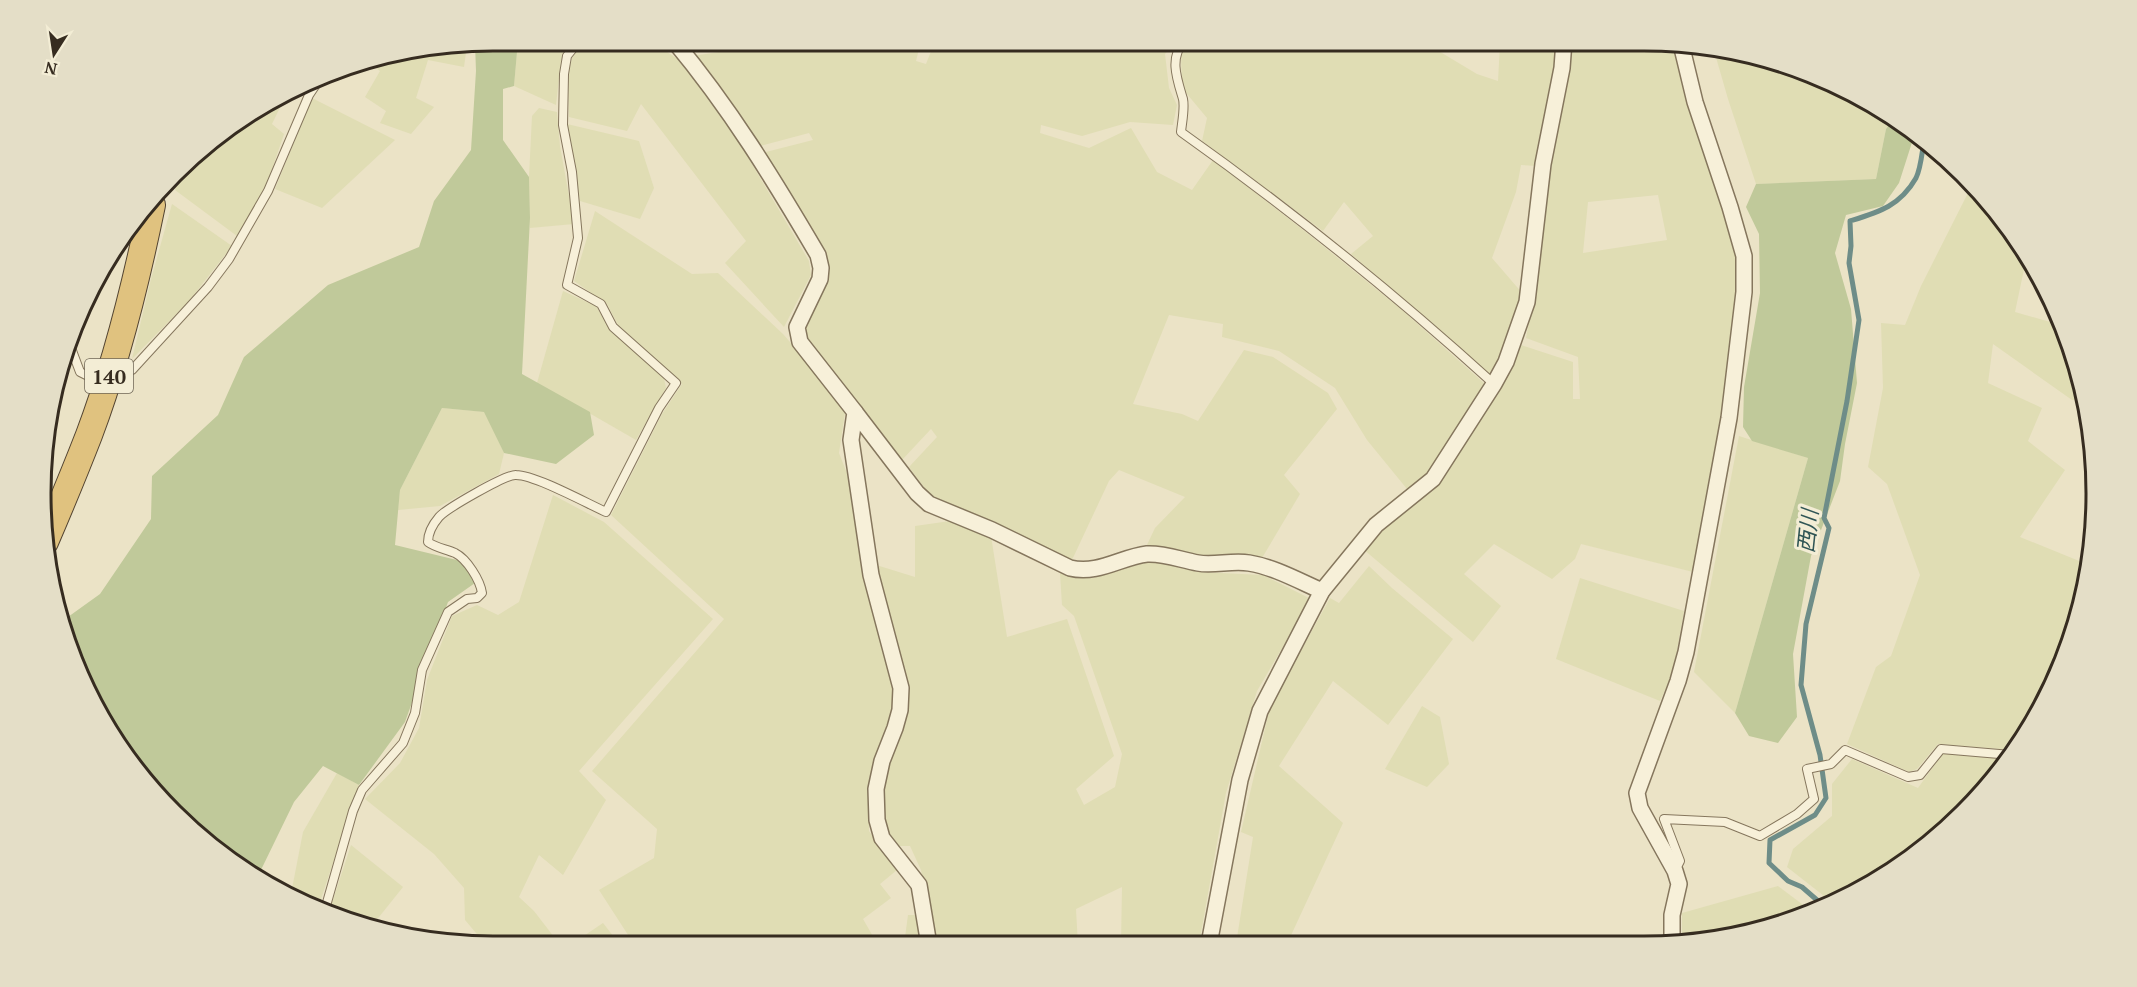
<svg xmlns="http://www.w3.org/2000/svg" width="2137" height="987" viewBox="0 0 2137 987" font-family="'PT Serif','Noto Sans JP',serif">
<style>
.farmland{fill:#e0ddb4;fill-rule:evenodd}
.green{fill:#c0c99a}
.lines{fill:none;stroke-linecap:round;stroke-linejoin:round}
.stream{stroke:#6e8d88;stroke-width:5}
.service-casing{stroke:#85765d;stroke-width:10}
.minor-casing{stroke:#85765d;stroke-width:18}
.trunk-casing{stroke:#534431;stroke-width:28}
.service{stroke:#f7f0d9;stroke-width:8}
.minor{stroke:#f7f0d9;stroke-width:15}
.trunk{stroke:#e0c27f;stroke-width:26}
.labels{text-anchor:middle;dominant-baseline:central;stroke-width:6;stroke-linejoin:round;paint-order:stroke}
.shield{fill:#f3edd5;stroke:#6f6656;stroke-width:1.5}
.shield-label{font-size:20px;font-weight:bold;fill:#362c20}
.water-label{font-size:22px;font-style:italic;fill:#305555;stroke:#f3edd5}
.rim{fill:none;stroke:#362c20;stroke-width:3}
</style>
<rect width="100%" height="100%" fill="#ebe3c6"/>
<g class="farmland">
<polygon points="518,41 574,41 561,60 556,105 514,86"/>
<polygon points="583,41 651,41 679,60 735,135 809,261 811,275 784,327 725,263 746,241 641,104 627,131 569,117 568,74 572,58"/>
<polygon points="724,41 921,41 916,61 926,64 935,41 1177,41 1165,54 1169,88 1177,105 1173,125 1130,122 1082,136 1041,125 1040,133 1089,148 1131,128 1157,172 1192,190 1213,160 1307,233 1402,310 1485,384 1430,471 1407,489 1367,440 1335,388 1279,351 1222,337 1223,324 1169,315 1133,404 1182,414 1198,421 1244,350 1273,357 1328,393 1337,409 1284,475 1300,494 1262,558 1202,559 1146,547 1155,528 1185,497 1119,470 1109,481 1072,560 932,498 909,467 937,437 931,429 902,460 806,339 806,326 825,287 828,269 762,153 813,140 809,133 760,146 692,56 719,52"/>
<polygon points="1189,41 1441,41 1437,50 1477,74 1498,81 1500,44 1510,45 1515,41 1559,41 1556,67 1537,166 1521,165 1516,192 1492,258 1523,294 1510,338 1492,377 1351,254 1373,236 1344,202 1323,231 1202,141 1207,118 1182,88 1181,54"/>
<path d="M 1572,41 L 1644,41 L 1672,43 L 1684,91 L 1731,231 L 1740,264 L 1727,385 L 1693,572 L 1581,544 L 1575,559 L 1552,579 L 1494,544 L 1464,574 L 1501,606 L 1473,642 L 1363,549 L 1412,504 L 1433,491 L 1478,424 L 1521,345 L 1573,362 L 1573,399 L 1580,399 L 1578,357 L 1526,338 L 1534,294 L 1545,206 ZM 1658,195 L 1667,240 L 1583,253 L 1588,202 Z"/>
<polygon points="467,45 464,67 428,60 416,98 434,107 411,134 380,123 386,111 365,97 380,71 367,61"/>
<polygon points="1713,47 1732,49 1817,75 1895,117 1886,129 1876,179 1756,184 1728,99"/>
<polygon points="288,91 272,124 284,134 265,190 237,236 175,190 179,172 195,153 267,101"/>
<polygon points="312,98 395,140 322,208 275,189"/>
<polygon points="539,108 557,112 560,146 574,224 530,228 529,177 532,116"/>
<polygon points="567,124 639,141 654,188 640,219 580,201"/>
<polygon points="1955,166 1964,173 2020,242 2027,255 2015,312 2064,326 2086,399 2072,400 1993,344 1988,383 2042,408 2028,441 2065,470 2020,537 2089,565 2088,582 2062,667 2014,750 1938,744 1917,769 1909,772 1847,744 1876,667 1891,656 1920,575 1887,484 1868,467 1883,388 1881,323 1905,325 1921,286 1971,187 1951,174"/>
<polygon points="172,204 232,246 189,301 132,359 151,279"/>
<polygon points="595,211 692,274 718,273 783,334 846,406 839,453 852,486 865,577 894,694 889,726 869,780 869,831 897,870 880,884 891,898 863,919 878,945 648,946 630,938 599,890 654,858 657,829 592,771 724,619 611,515 662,414 682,384 619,327 607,304 574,281"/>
<polygon points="563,291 596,306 610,330 664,378 666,388 636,440 537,383"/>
<polygon points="442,408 485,412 504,453 499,474 440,506 398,510 400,490"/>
<polygon points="1739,436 1808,458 1735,713 1694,672"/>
<polygon points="553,495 604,522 713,619 579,771 606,800 563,875 539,855 519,897 534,911 561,946 487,946 465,920 464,888 434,854 365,799 400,763 419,728 427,680 452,616 477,605 498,615 519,602"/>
<polygon points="950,521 991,536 1007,637 1067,619 1114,756 1076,789 1084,805 1115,787 1122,754 1074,616 1062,605 1060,573 1093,578 1151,561 1199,572 1263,575 1311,599 1257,691 1226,793 1199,944 1121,944 1122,887 1076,909 1078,945 935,945 921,870 910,846 894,846 884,825 881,798 887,768 907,715 908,689 873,564 915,577 915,526"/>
<polygon points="1369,566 1392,588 1453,639 1388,725 1333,681 1279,766 1343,823 1287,944 1236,944 1253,837 1241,832 1270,707 1330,598 1339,603"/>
<polygon points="1580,578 1684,611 1673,673 1660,701 1556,659"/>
<polygon points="1422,706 1440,717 1449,764 1427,787 1385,769"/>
<polygon points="1943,753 2009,759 2003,769 1920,853 1833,903 1787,867 1793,849 1832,816 1832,784 1852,759 1918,788"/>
<polygon points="337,773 359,785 318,908 308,904 291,894 303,832"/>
<polygon points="351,845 403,887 371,927 328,915"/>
<polygon points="1778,886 1814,913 1703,943 1682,943 1682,913"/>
<polygon points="908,915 917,915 922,945 904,945"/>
<polygon points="603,923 621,946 569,946"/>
</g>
<g class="green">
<polygon points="494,41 518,41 514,86 503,89 503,140 529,177 530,218 522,374 590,412 594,435 556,464 504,453 484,412 442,408 400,490 395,545 461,561 475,583 448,602 405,722 359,785 323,766 294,802 259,874 195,834 101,720 64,639 61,622 100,594 151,519 152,476 218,415 244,357 328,285 419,247 434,201 471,150 476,71 475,44"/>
<polygon points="1895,117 1915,133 1899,183 1883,206 1846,215 1835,253 1851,309 1857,383 1845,444 1840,481 1811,556 1793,654 1797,717 1778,743 1749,736 1735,713 1808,458 1752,441 1743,427 1744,387 1760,293 1759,234 1746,207 1756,184 1876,179 1886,129"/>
</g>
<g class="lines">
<path class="stream" d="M 1825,907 L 1802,887 L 1788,881 L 1769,863 L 1770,840 L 1815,815 L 1826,798 L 1820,755 L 1801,685 L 1806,624 L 1829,528 L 1824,518 L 1847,401 L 1859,320 L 1849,263 L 1851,246 L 1850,221 C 1879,212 1900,206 1916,178 C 1921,168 1922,152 1924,141"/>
<g class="service-casing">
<g id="service">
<path d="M 1184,41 C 1169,58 1177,79 1183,99 C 1185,108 1182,122 1181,132 C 1291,210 1395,294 1494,384"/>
<polyline points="71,348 80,372 104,384"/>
<polyline points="114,372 132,370 208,287 229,259 268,191 309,95 321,77"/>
<polyline points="1675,871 1680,861 1664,819 1725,822 1760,836 1797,814 1814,799 1807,769 1831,764 1845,750 1908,777 1920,775 1941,749 2011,755"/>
<path d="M 324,913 L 353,811 L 362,790 L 403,743 L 415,713 L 422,670 L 448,612 L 467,599 L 477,598 L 482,593 C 480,580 467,559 455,553 C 446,549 436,548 428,542 C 428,533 433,524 439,517 C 446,509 506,474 516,475 C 535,475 586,503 606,512 L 659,408 L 676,383 L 613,327 L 601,304 L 567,285 L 578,238 L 572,172 L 563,125 L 564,74 L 567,56 L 579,41"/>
</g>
</g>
<g class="minor-casing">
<g id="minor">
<path d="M 674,41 C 730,108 774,180 818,255 L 821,268 L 820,279 L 797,327 L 800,342 L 855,412 L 851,440 L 871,575 L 901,688 L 900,710 L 895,728 L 882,761 L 876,789 L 877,820 L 882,838 L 919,885 L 929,945"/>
<path d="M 855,412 L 917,493 L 929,504 L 992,530 L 1070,568 C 1098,575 1121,557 1147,554 C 1164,553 1181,560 1198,563 C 1214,566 1232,560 1249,563 C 1274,567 1299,581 1322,591"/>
<polyline points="1672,943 1672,915 1679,884 1675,871 1640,808 1637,793 1678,681 1686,652 1729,418 1744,292 1744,256 1730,207 1695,102 1681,44"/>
<polyline points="1209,944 1240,780 1260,711 1322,591 1376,525 1433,479 1494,384 1506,362 1527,302 1543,164 1562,68 1564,41"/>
</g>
</g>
<g class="trunk-casing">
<path id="trunk" d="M 45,542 C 60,507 75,471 89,435 C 117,361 136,283 152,205"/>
</g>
<use href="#service" class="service"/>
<use href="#minor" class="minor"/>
<use href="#trunk" class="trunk"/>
</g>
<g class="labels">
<rect class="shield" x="85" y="359" width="48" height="34" rx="4.5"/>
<g class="shield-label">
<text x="109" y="376">140</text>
</g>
<g class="water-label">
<text transform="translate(1807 531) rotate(-84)">西川</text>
</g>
</g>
<path d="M0 0H2137V987H0ZM493 51H1644A442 442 0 0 1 2086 493V494A442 442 0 0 1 1644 936H493A442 442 0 0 1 51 494V493A442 442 0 0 1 493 51Z" fill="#e4dec7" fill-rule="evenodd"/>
<path class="rim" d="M493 51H1644A442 442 0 0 1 2086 493V494A442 442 0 0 1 1644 936H493A442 442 0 0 1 51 494V493A442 442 0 0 1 493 51Z"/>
<g transform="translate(54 54) rotate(192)" stroke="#f3edd5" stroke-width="4.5" paint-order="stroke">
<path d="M0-4.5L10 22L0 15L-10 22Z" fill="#362c20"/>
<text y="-9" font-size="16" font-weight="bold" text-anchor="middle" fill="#362c20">N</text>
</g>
</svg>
